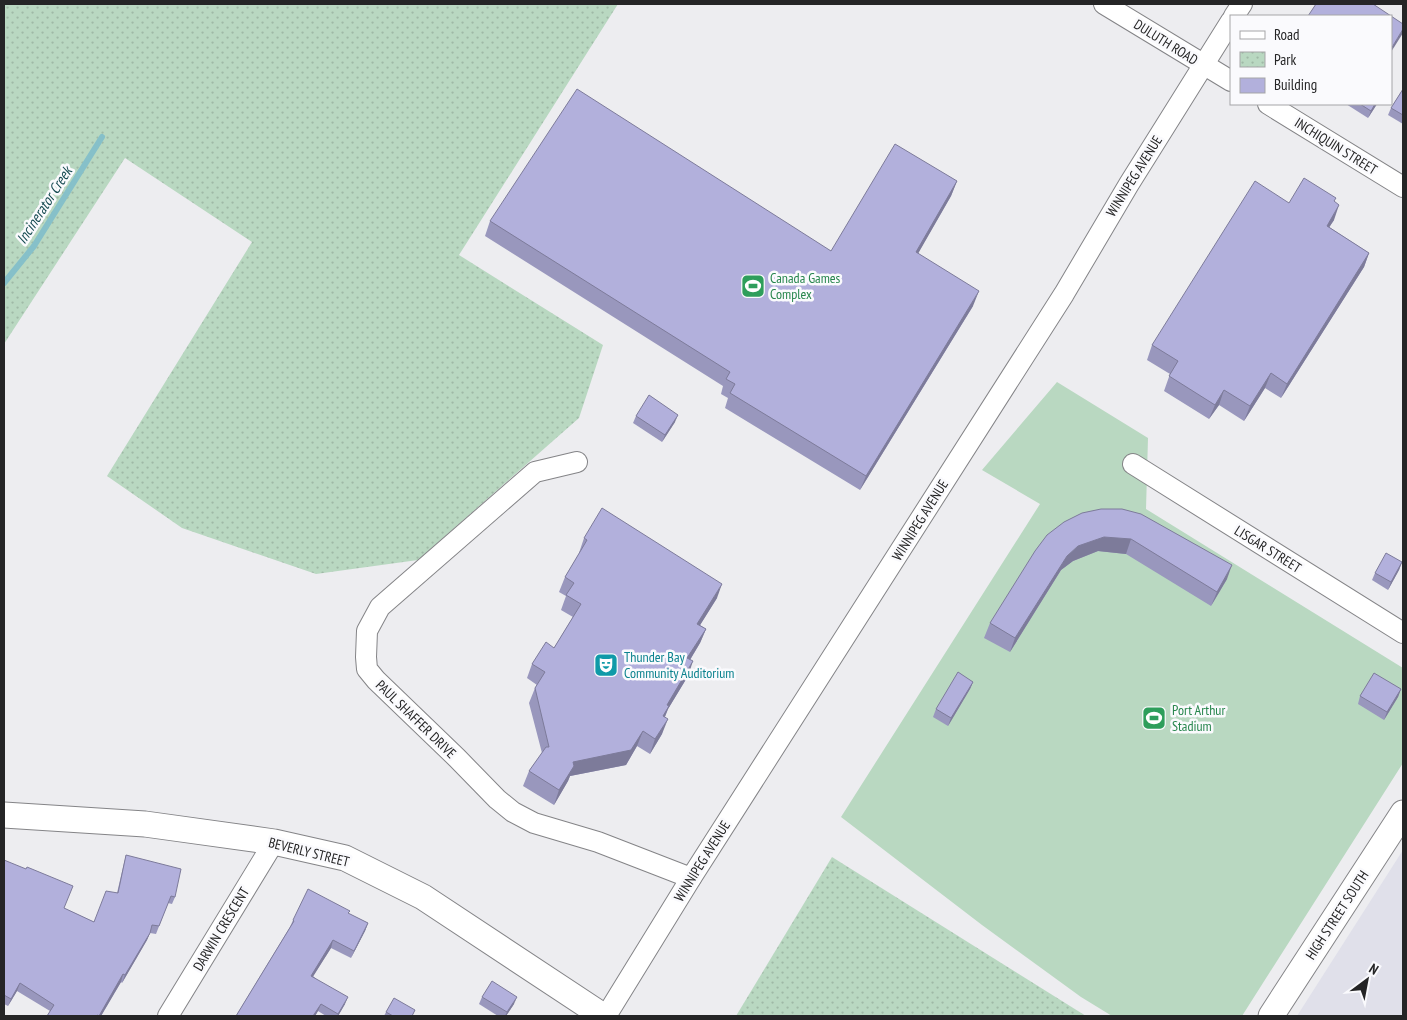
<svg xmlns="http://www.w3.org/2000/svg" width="1407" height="1020" viewBox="0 0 1407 1020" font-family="'PT Sans Narrow',sans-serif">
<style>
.built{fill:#e0e0ea}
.green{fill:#b9d8c1}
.park{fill:url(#park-dots)}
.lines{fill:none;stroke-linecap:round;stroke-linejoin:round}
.stream{stroke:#86c0c9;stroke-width:6}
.minor-casing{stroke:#848487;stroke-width:22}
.tertiary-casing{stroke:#848487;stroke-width:27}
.minor{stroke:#fff;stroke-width:20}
.tertiary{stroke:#fff;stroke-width:25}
.wall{fill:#9997bd}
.shaded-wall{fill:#7d7b9a}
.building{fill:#b2b0dc;stroke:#7d7b9a}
.labels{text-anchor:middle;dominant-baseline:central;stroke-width:5;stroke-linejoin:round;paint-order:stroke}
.street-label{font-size:14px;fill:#252526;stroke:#fafafd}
.leisure-label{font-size:14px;fill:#27864d;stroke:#fafafd;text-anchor:start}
.culture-label{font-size:14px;fill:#0d838f;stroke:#fafafd;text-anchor:start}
.water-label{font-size:15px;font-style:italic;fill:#144950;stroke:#fafafd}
</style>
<defs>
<pattern id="park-dots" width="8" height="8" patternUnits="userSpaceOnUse" patternTransform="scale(1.25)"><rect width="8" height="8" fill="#b9d8c1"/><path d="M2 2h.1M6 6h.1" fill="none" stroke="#9fb9a6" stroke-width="1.8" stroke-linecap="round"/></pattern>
</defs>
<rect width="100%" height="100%" fill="#ededf0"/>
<polygon class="built" points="1403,850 1403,1016 1297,1016"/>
<polygon class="green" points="1057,382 1148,438 1146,509 1403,668 1403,763 1242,1016 1112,1016 1081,997 982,925 841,817 1040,504 982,470"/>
<g class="park">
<polygon points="4,4 618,4 459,255 603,345 579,418 418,560 316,574 182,528 107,476 252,242 125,158 4,344"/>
<polygon points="832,857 1086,1016 736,1016"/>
</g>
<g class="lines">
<polyline class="stream" points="4,283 34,246 102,137"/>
<g class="minor-casing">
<g id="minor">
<polyline points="1104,4 1231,81"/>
<polyline points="1234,16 1242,4"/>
<polyline points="1268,104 1403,187"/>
<polyline points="577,462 535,472 380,607 367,631 366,657 367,669 376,680 457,758 497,799 513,812 534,823 598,842 691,878"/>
<polyline points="1133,464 1403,633"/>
<polyline points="168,1016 274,842"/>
<polyline points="606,1016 691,878 1064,294 1129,184 1231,21"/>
</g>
</g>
<g class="tertiary-casing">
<g id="tertiary">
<polyline points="4,815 145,824 274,842 345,858 423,897 603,1016"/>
<polyline points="1271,1016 1403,813"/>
</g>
</g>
<use href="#minor" class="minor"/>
<use href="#tertiary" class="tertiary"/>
</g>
<g class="wall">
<polygon points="1403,89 1403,124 1388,115 1391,108"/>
<polygon points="1346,104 1377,104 1368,118"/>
<polygon points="957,181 951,196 918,253 973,306 860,490 725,408 728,398 721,394 723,386 485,236 490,221 831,251"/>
<polygon points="1334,202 1334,220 1329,227 1369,253 1364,267 1281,398 1265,388 1244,421 1219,405 1209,419 1164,391 1170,374 1147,360 1152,345 1289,203"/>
<polygon points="636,416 675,422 662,442 633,423"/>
<polygon points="1122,509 1227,579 1211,606 1126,554 1098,551 1073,561 1061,570 1010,652 984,638 990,623"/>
<polygon points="584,538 717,598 700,625 706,629 700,643 690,660 688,676 668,709 665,717 662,734 650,754 637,746 626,765 570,776 568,781 554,805 523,786 529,771 542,753 529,703 535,688 537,685 527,678 532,664 554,648 573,617 561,610 566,596 559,592 565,577 579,554 579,553"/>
<polygon points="1402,562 1399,570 1388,590 1372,580 1375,573"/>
<polygon points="973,682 970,689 948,726 933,717 936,709"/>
<polygon points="1401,689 1398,697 1384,720 1358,704 1360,696"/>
<polygon points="126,855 175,897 172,904 168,903 156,934 150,933 147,940 122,983 121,982 101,1016 47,1016 50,1011 17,991 8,1006 4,1004 4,860 64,908 94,922 117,893 124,863"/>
<polygon points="349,914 368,923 365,931 351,958 331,948 313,976 345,1004 338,1016 326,1016 318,1011 315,1016 236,1016 290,927 293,920"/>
<polygon points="482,997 514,1004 506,1016 498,1016 479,1004"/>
<polygon points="415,1010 412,1016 384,1016 386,1012"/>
</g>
<g class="shaded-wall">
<polygon points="1403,29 1403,33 1391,52 1391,49"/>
<polygon points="1375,104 1377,104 1368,118 1371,111"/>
<polygon points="957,181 951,196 911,266 916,252"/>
<polygon points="1339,205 1334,220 1321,240 1327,226"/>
<polygon points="1369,253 1364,267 1281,398 1287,384"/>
<polygon points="979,291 973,306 860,490 866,476"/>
<polygon points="1271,373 1265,388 1244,421 1250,406"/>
<polygon points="1224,390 1219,405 1209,419 1215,405"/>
<polygon points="678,415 675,422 662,442 665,435"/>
<polygon points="1104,537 1131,539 1126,554 1098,551 1073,561 1061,570 1010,652 1015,638 1067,556 1078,546"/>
<polygon points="1402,562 1399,570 1388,590 1391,582"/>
<polygon points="1232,565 1227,579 1211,606 1217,592"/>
<polygon points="722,584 717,598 692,638 697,624"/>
<polygon points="706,629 700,643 682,673 687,658"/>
<polygon points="693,661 688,676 668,709 663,721 657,731 667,705"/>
<polygon points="973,682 970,689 948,726 951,718"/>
<polygon points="1401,689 1398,697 1384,720 1387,712"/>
<polygon points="668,719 662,734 650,754 655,739"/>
<polygon points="643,731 637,746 626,765 570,776 568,781 554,805 559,790 573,762"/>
<polygon points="368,923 365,931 351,958 354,951"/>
<polygon points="150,933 147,940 122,983 125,975"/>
<polygon points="333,940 331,948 309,983 311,976"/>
<polygon points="123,974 121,982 101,1016 99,1016"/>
<polygon points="20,983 17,991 8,1006 11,999"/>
<polygon points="348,997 345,1004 338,1016 337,1016"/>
<polygon points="517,997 514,1004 506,1016 505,1016 507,1012"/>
<polygon points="321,1004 318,1011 315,1016 313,1016"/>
</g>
<g class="building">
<polygon points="1316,4 1373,4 1403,24 1403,29 1391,49 1391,16 1308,16"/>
<polygon points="577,89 831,251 895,144 957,181 916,252 979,291 866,476 730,393 735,384 726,379 730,372 490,221"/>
<polygon points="1403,89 1403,115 1391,108"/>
<polygon points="1360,104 1375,104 1371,111"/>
<polygon points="1304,178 1336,198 1334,201 1339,205 1327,226 1369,253 1287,384 1271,373 1250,406 1224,390 1215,405 1169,376 1178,361 1152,345 1255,181 1289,203"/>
<polygon points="649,395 678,415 665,435 636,416"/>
<polygon points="602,508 722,584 697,624 706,629 687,658 693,661 667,705 669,706 663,716 668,719 655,739 643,731 631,750 573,762 574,766 559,790 529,771 546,747 549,747 535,688 545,672 532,664 546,642 554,648 581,604 566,595 574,583 565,577 587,540 584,538"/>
<polygon points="1101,509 1122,509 1141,514 1232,565 1217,592 1131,539 1104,537 1078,546 1067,556 1015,638 990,623 1035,551 1047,535 1064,522 1082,513"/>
<polygon points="1386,553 1402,562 1391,582 1375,573"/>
<polygon points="958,672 973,682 951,718 936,709"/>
<polygon points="1374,673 1401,689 1387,712 1360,696"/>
<polygon points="126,855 181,869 175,897 171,896 159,926 152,925 150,933 125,975 123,974 99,1016 97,1015 97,1016 47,1016 54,1005 20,983 11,999 4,995 4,860 26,869 27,867 73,886 64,908 94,922 106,891 118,893"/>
<polygon points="308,889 350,911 348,913 368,923 354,951 333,940 311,976 348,997 338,1014 321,1004 313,1016 236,1016 294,921 293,920"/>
<polygon points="492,981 517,997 507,1012 482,997"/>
<polygon points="394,998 415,1010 412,1016 393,1016 386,1012"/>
</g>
<defs>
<g id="stadium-square" transform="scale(1.25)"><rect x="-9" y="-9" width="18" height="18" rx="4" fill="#2e9e5b" stroke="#fafafd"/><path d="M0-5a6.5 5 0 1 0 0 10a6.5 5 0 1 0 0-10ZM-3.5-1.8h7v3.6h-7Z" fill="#fff"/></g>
<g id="theatre-square" transform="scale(1.25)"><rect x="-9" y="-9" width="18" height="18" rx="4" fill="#0f9aa8" stroke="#fafafd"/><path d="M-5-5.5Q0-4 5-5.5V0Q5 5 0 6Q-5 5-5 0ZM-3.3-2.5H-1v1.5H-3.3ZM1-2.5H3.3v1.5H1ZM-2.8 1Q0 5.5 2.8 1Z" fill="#fff"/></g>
</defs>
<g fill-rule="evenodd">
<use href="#stadium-square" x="753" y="286"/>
<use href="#theatre-square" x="606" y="665"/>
<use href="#stadium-square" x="1154" y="718"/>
</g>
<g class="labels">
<g class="street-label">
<text transform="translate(1166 42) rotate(32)">DULUTH ROAD</text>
<text transform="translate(1336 146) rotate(32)">INCHIQUIN STREET</text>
<text transform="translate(1134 176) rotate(-58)">WINNIPEG AVENUE</text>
<text transform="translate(920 520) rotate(-58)">WINNIPEG AVENUE</text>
<text transform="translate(1268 549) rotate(32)">LISGAR STREET</text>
<text transform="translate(416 719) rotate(44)">PAUL SHAFFER DRIVE</text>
<text transform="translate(309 852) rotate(14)">BEVERLY STREET</text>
<text transform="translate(702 861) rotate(-58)">WINNIPEG AVENUE</text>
<text transform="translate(1337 915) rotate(-57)">HIGH STREET SOUTH</text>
<text transform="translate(221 929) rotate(-59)">DARWIN CRESCENT</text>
</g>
<g class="leisure-label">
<text x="770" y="278">Canada Games<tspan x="770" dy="16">Complex</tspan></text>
<text x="1172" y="710">Port Arthur<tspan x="1172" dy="16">Stadium</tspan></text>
</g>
<g class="culture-label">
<text x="624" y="657">Thunder Bay<tspan x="624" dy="16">Community Auditorium</tspan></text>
</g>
<g class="water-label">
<text transform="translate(44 205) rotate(-57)">Incinerator Creek</text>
</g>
</g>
<rect width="1407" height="1020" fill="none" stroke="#252526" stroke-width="10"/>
<rect x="1230" y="15" width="162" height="90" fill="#fafafd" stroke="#a5a5a7"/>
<rect x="1240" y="31" width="25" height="8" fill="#ffffff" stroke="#a5a5a7"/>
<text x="1274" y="40" font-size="15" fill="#252526">Road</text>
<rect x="1240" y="52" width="25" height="15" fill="url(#park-dots)" stroke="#a5a5a7"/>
<text x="1274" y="65" font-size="15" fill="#252526">Park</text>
<rect x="1240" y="78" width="25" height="15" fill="#b2b0dc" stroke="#a5a5a7"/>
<text x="1274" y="90" font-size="15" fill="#252526">Building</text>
<g transform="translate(1367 980) rotate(32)" stroke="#fafafd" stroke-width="4" paint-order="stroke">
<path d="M0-4L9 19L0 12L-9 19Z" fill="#252526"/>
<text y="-8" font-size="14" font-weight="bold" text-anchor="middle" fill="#252526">N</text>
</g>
</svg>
